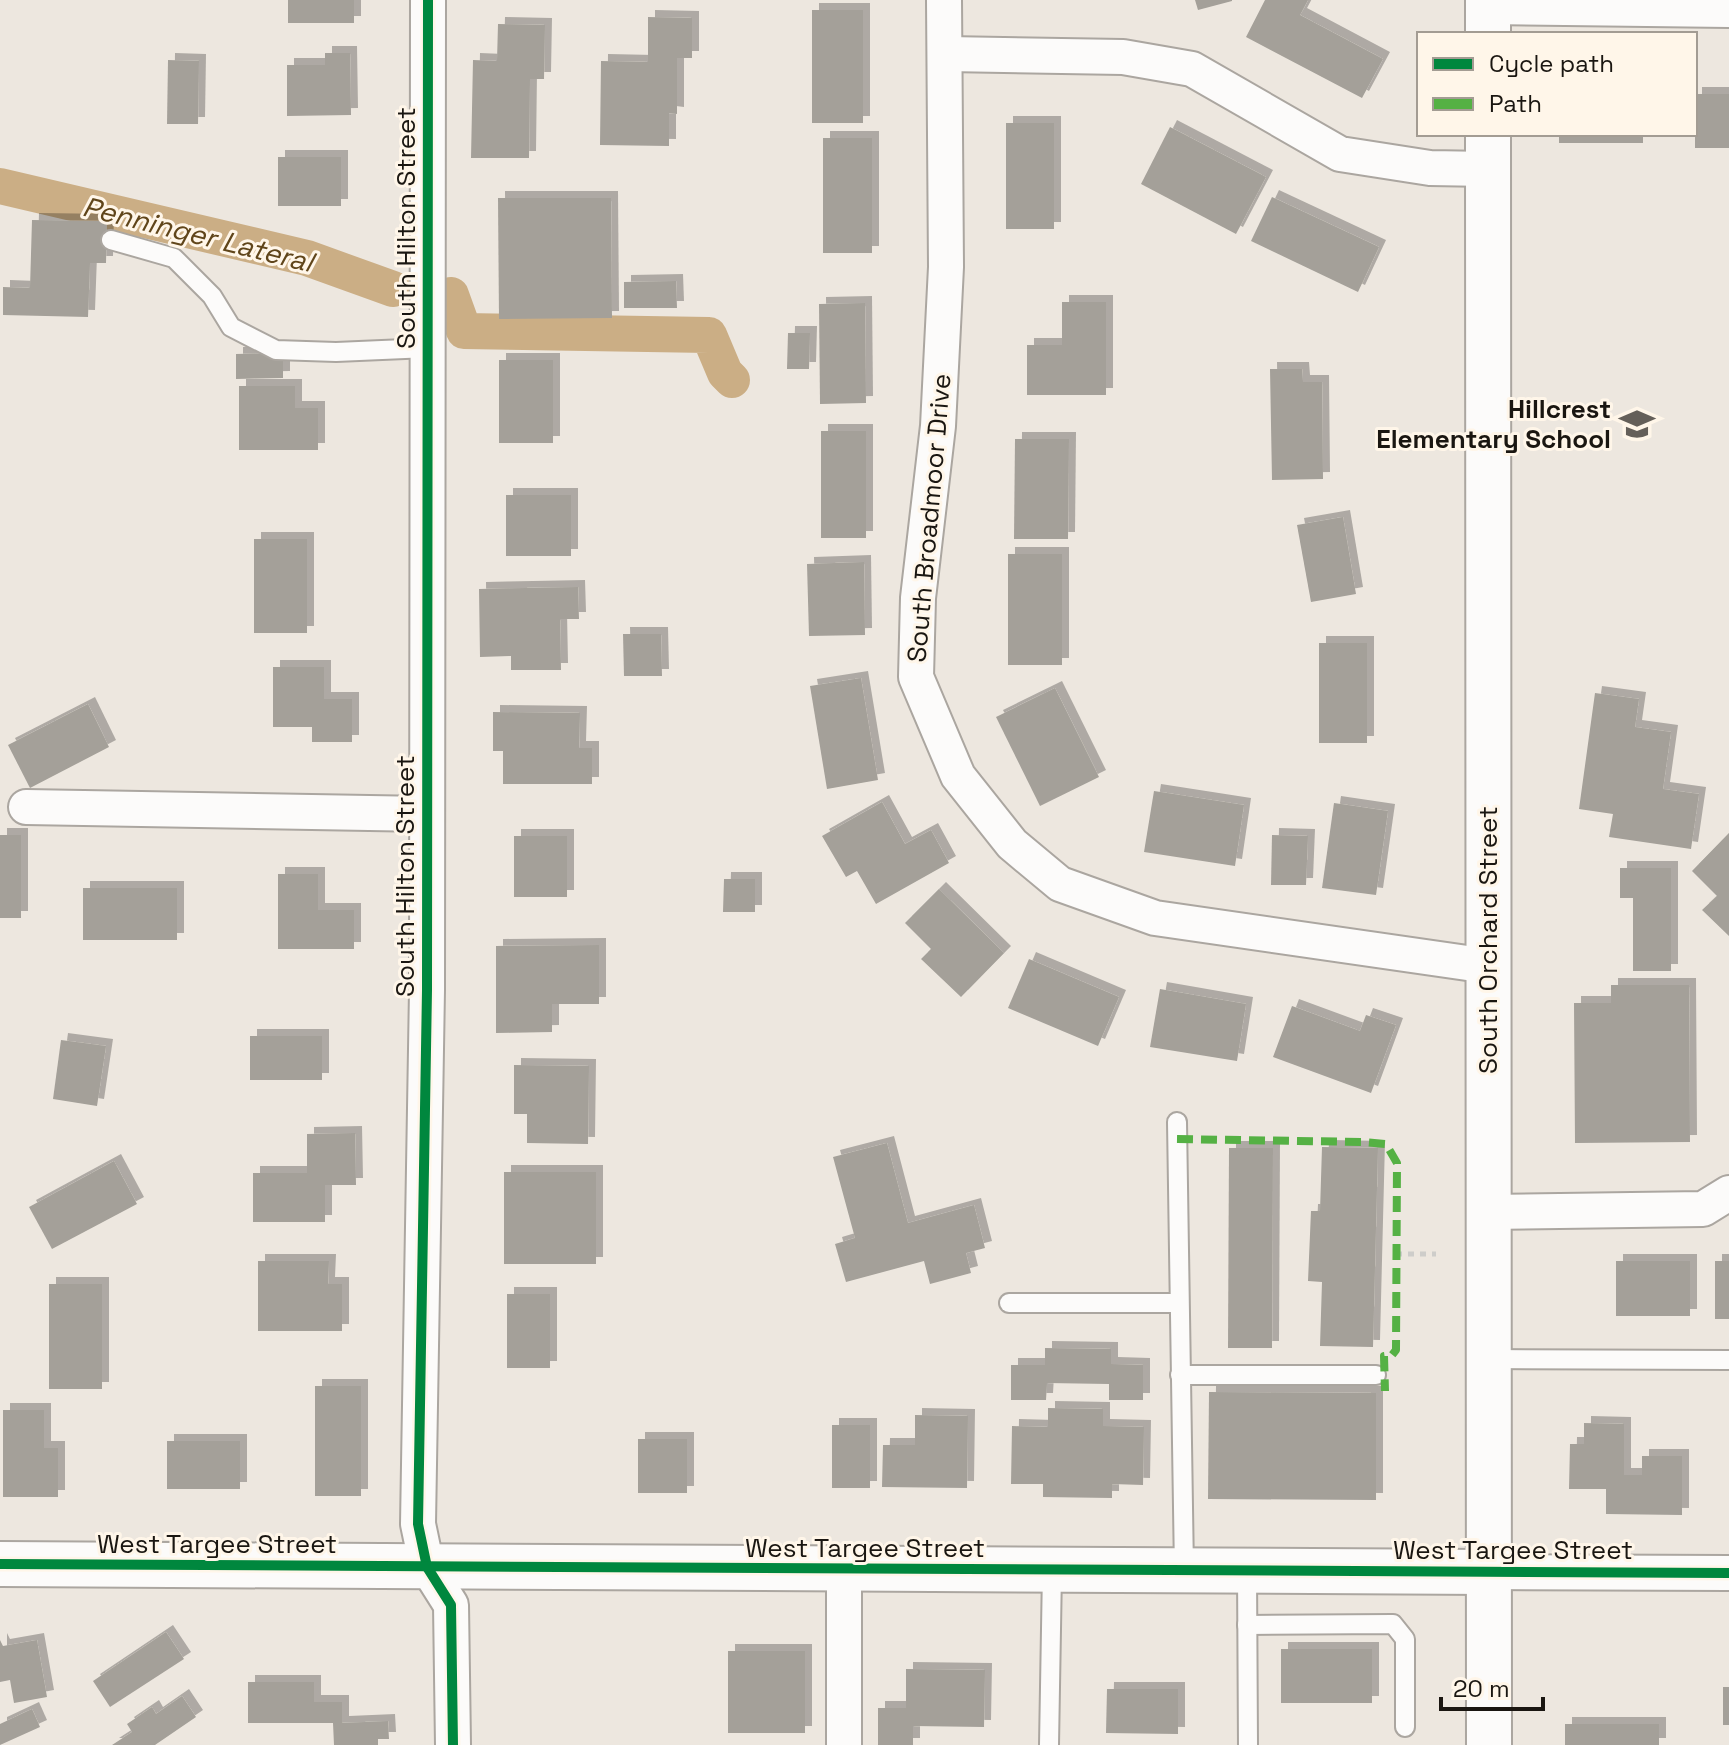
<svg xmlns="http://www.w3.org/2000/svg" width="1729" height="1745" viewBox="0 0 1729 1745" font-family="'Space Grotesk',sans-serif">
<style>
.lines{fill:none;stroke-linecap:round;stroke-linejoin:round}
.canal{stroke:#cbae85;stroke-width:36}
.building{fill:#a4a099;filter:url(#shadow)}
.service-casing{stroke:#aba6a0;stroke-width:22}
.minor-casing{stroke:#aba6a0;stroke-width:38}
.tertiary-casing{stroke:#aba6a0;stroke-width:48}
.secondary-casing{stroke:#aba6a0;stroke-width:48}
.path{stroke:#cecdca;stroke-width:5;stroke-dasharray:6 6;stroke-linecap:butt}
.service{stroke:#fcfbfa;stroke-width:18}
.minor{stroke:#fcfbfa;stroke-width:34}
.tertiary{stroke:#fcfbfa;stroke-width:44}
.secondary{stroke:#fcfbfa;stroke-width:44}
.quiet{stroke:#55b144;stroke-width:8;stroke-dasharray:16 8;stroke-linecap:butt}
.cycleway-casing{stroke:#fff6e9;stroke-width:15}
.cycleway{stroke:#00873e;stroke-width:10}
.labels{text-anchor:middle;dominant-baseline:central;stroke-width:6;stroke-linejoin:round;paint-order:stroke}
.street-label{font-size:26px;fill:#1a1611;stroke:#fff6e9}
.poi-label{font-size:26px;font-weight:bold;fill:#1a1611;stroke:#fff6e9;text-anchor:end}
.water-label{font-size:28px;font-style:italic;fill:#60451a;stroke:#fff6e9}
</style>
<defs>
<filter id="shadow"><feDropShadow dx="7" dy="-7" stdDeviation="0" flood-color="#0004"/></filter>
</defs>
<rect width="100%" height="100%" fill="#ede7df"/>
<g class="lines">
<g class="canal">
<polyline points="0,186 307,258 393,289"/>
<polyline points="451,295 464,331 709,335 725,373 732,380"/>
</g>
</g>
<g class="building">
<rect x="288" y="0" width="66" height="23"/>
<polygon points="1195,0 1232,0 1232,1 1198,10"/>
<polygon points="1265,0 1308,0 1300,15 1383,59 1362,98 1246,37"/>
<rect x="812" y="10" width="51" height="113"/>
<polygon points="648,17 692,18 692,58 677,58 677,114 669,113 669,146 600,145 601,61 648,62"/>
<polygon points="498,24 545,25 544,79 530,79 529,158 471,158 473,60 497,61"/>
<polygon points="325,53 350,53 351,115 287,116 287,65 325,65"/>
<polygon points="168,60 199,61 198,124 167,124"/>
<rect x="1695" y="94" width="34" height="54"/>
<rect x="1006" y="123" width="48" height="106"/>
<polygon points="1170,127 1266,177 1236,234 1141,184"/>
<rect x="1559" y="134" width="84" height="9"/>
<rect x="823" y="138" width="49" height="115"/>
<rect x="278" y="157" width="63" height="49"/>
<polygon points="1272,197 1379,247 1358,292 1251,241"/>
<polygon points="498,198 611,198 612,318 499,319"/>
<polygon points="32,220 107,221 106,263 90,263 88,317 3,315 3,287 30,288"/>
<polygon points="676,281 677,308 624,308 624,282"/>
<polygon points="1062,302 1106,302 1106,395 1027,395 1027,345 1062,345"/>
<polygon points="865,303 866,403 820,404 819,304"/>
<polygon points="788,333 810,333 809,369 787,369"/>
<polygon points="283,353 283,378 236,379 236,354"/>
<rect x="499" y="360" width="54" height="83"/>
<polygon points="1270,369 1302,369 1303,382 1322,382 1323,479 1272,480"/>
<polygon points="239,386 295,386 295,408 318,408 318,450 239,450"/>
<rect x="821" y="431" width="45" height="107"/>
<polygon points="1015,439 1069,439 1068,539 1014,539"/>
<rect x="506" y="495" width="65" height="61"/>
<polygon points="1343,517 1356,594 1311,602 1297,525"/>
<rect x="254" y="539" width="53" height="94"/>
<rect x="1008" y="554" width="54" height="111"/>
<polygon points="864,562 865,635 809,636 807,564"/>
<polygon points="578,587 579,619 560,619 561,670 511,670 511,656 480,657 479,589"/>
<polygon points="623,634 661,634 662,676 624,676"/>
<rect x="1319" y="643" width="48" height="100"/>
<polygon points="273,667 324,667 324,699 352,699 352,742 312,742 312,727 273,727"/>
<polygon points="861,678 878,780 827,789 810,686"/>
<polygon points="1055,688 1099,777 1040,806 996,717"/>
<polygon points="1595,693 1639,699 1635,727 1671,732 1663,789 1699,794 1691,849 1609,837 1613,814 1579,809"/>
<polygon points="88,704 109,747 30,788 8,745"/>
<polygon points="493,712 580,713 579,748 592,748 592,784 503,784 503,751 493,751"/>
<polygon points="1154,791 1244,805 1235,866 1144,852"/>
<polygon points="882,802 905,844 931,830 949,863 876,904 857,871 846,877 822,836"/>
<polygon points="1334,803 1388,811 1376,895 1322,888"/>
<polygon points="1729,833 1729,936 1702,910 1717,896 1692,871"/>
<rect x="0" y="835" width="21" height="83"/>
<polygon points="1272,835 1308,836 1306,885 1271,885"/>
<rect x="514" y="836" width="53" height="61"/>
<polygon points="1620,868 1671,868 1671,971 1633,971 1633,898 1620,898"/>
<polygon points="278,874 318,874 318,910 354,910 354,949 278,949"/>
<polygon points="724,879 755,879 755,912 723,912"/>
<rect x="83" y="888" width="94" height="52"/>
<polygon points="939,889 1004,953 961,997 921,959 931,949 905,923"/>
<polygon points="599,945 599,1004 552,1004 552,1032 496,1033 496,946"/>
<polygon points="1029,959 1119,997 1098,1046 1008,1008"/>
<polygon points="1611,985 1689,985 1690,1142 1575,1143 1574,1003 1611,1003"/>
<polygon points="1160,989 1246,1004 1237,1061 1150,1047"/>
<polygon points="1292,1006 1360,1031 1366,1015 1396,1025 1371,1093 1273,1057"/>
<rect x="250" y="1036" width="72" height="44"/>
<polygon points="61,1040 106,1046 97,1106 53,1099"/>
<polygon points="514,1065 589,1066 588,1144 527,1143 527,1114 514,1114"/>
<polygon points="355,1133 356,1185 325,1185 325,1222 253,1222 253,1173 307,1173 307,1134"/>
<polygon points="887,1143 908,1223 974,1205 985,1248 966,1253 971,1273 930,1284 924,1261 846,1282 835,1244 855,1238 833,1157"/>
<polygon points="1322,1147 1378,1148 1373,1347 1320,1346 1322,1282 1308,1281 1311,1211 1320,1211"/>
<polygon points="1229,1148 1273,1148 1272,1348 1228,1348"/>
<polygon points="114,1161 137,1204 52,1249 29,1207"/>
<rect x="504" y="1172" width="92" height="92"/>
<polygon points="258,1261 329,1261 328,1284 342,1284 342,1331 258,1331"/>
<rect x="1616" y="1261" width="74" height="55"/>
<rect x="1715" y="1261" width="14" height="58"/>
<rect x="49" y="1284" width="53" height="105"/>
<rect x="507" y="1294" width="43" height="74"/>
<polygon points="1045,1348 1111,1349 1111,1364 1143,1365 1143,1400 1109,1400 1109,1384 1047,1383 1046,1400 1011,1400 1011,1365 1045,1365"/>
<rect x="315" y="1386" width="46" height="110"/>
<polygon points="1209,1392 1376,1393 1376,1500 1208,1499"/>
<polygon points="1048,1408 1103,1409 1103,1426 1144,1427 1143,1485 1112,1484 1112,1498 1043,1497 1043,1484 1011,1484 1012,1426 1048,1427"/>
<polygon points="3,1410 44,1410 44,1448 58,1448 58,1497 3,1497"/>
<polygon points="915,1415 968,1416 967,1488 882,1487 883,1445 915,1445"/>
<polygon points="1584,1423 1624,1424 1624,1475 1642,1475 1642,1456 1682,1456 1682,1515 1606,1514 1606,1489 1569,1489 1570,1444 1584,1444"/>
<rect x="832" y="1425" width="38" height="63"/>
<rect x="638" y="1439" width="49" height="54"/>
<rect x="167" y="1441" width="73" height="48"/>
<polygon points="166,1632 184,1659 110,1707 93,1681"/>
<polygon points="0,1640 3,1646 37,1640 47,1697 14,1703 10,1680 0,1682"/>
<rect x="1281" y="1649" width="91" height="54"/>
<rect x="728" y="1651" width="77" height="82"/>
<polygon points="906,1669 985,1670 984,1727 913,1726 913,1745 878,1745 878,1708 906,1708"/>
<polygon points="248,1682 314,1682 314,1702 342,1702 342,1723 388,1721 389,1739 378,1739 378,1745 334,1745 333,1723 248,1723"/>
<rect x="1723" y="1687" width="6" height="38"/>
<polygon points="1107,1689 1178,1689 1178,1734 1106,1733"/>
<polygon points="182,1696 196,1717 155,1745 112,1745 132,1732 127,1724 152,1707 156,1714"/>
<polygon points="32,1709 40,1727 0,1745 0,1724"/>
<rect x="1565" y="1724" width="94" height="21"/>
</g>
<g class="lines">
<g class="service-casing">
<g id="service">
<polyline points="111,240 174,258 212,296 231,327 276,350 336,352 428,348"/>
<polyline points="1177,1122 1184,1571"/>
<polyline points="1009,1303 1178,1303"/>
<polyline points="1488,1359 1729,1360"/>
<polyline points="1180,1375 1376,1375"/>
<polyline points="1247,1571 1248,1745"/>
<polyline points="1247,1625 1393,1624 1405,1639 1405,1727"/>
<polyline points="1049,1745 1052,1571"/>
</g>
</g>
<g class="minor-casing">
<g id="minor">
<polyline points="428,0 427,990 418,1524 427,1567 451,1605 453,1745"/>
<polyline points="944,0 946,267 938,426 918,598 916,677 958,776 1012,844 1060,884 1155,918 1488,966"/>
<polyline points="1488,7 1729,10"/>
<polyline points="947,54 1123,57 1192,69 1340,154 1430,168 1488,169"/>
<polyline points="26,807 427,814"/>
<polyline points="1488,1212 1703,1209 1729,1193"/>
<polyline points="844,1570 844,1745"/>
<polyline points="1488,1572 1729,1573"/>
</g>
</g>
<g class="tertiary-casing">
<polyline id="tertiary" points="0,1564 1488,1572"/>
</g>
<g class="secondary-casing">
<g id="secondary">
<polyline points="1488,0 1488,34"/>
<polyline points="1488,134 1489,1745"/>
</g>
</g>
<polyline class="path" points="1396,1254 1436,1254"/>
<use href="#service" class="service"/>
<use href="#minor" class="minor"/>
<use href="#tertiary" class="tertiary"/>
<use href="#secondary" class="secondary"/>
<polyline class="quiet" points="1177,1139 1363,1142 1386,1144 1397,1163 1396,1350 1392,1355 1384,1356 1385,1391"/>
<g class="cycleway-casing">
<g id="cycleway">
<polyline points="428,0 427,990 418,1524 427,1567 451,1605 453,1745"/>
<polyline points="0,1564 1729,1573"/>
</g>
</g>
<use href="#cycleway" class="cycleway"/>
</g>
<defs>
<g id="school-bare" transform="scale(2.76)"><path d="M0-5L7-2L0 1L-7-2ZM-4 1L0 2.5L4 1V4Q0 6-4 4Z" fill="#645f59" stroke="#fff6e9" stroke-width="2.5" paint-order="stroke"/></g>
</defs>
<g fill-rule="evenodd">
<use href="#school-bare" x="1637" y="424"/>
</g>
<g class="labels">
<g class="street-label">
<text transform="translate(406 228) rotate(-90)">South Hilton Street</text>
<text transform="translate(929 518) rotate(-85)">South Broadmoor Drive</text>
<text transform="translate(405 876) rotate(-90)">South Hilton Street</text>
<text transform="translate(1488 940) rotate(-90)">South Orchard Street</text>
<text x="217" y="1544">West Targee Street</text>
<text x="865" y="1548">West Targee Street</text>
<text x="1513" y="1550">West Targee Street</text>
</g>
<g class="poi-label">
<text x="1611" y="409">Hillcrest<tspan x="1611" dy="30">Elementary School</tspan></text>
</g>
<g class="water-label">
<text transform="translate(198 234) rotate(14)">Penninger Lateral</text>
</g>
</g>
<rect x="1417" y="32" width="280" height="104" fill="#fff6e9" stroke="#a39c93" stroke-width="2"/>
<rect x="1433" y="58" width="40" height="12" fill="#00873e" stroke="#a39c93" stroke-width="2"/>
<text x="1489" y="72" font-size="24" fill="#1a1611">Cycle path</text>
<rect x="1433" y="98" width="40" height="12" fill="#55b144" stroke="#a39c93" stroke-width="2"/>
<text x="1489" y="112" font-size="24" fill="#1a1611">Path</text>
<path d="M1441 1697v12h102v-12" fill="none" stroke="#1a1611" stroke-width="4"/>
<text x="1453" y="1697" font-size="24" fill="#1a1611" stroke="#fff6e9" stroke-width="6" paint-order="stroke">20 m</text>
</svg>
